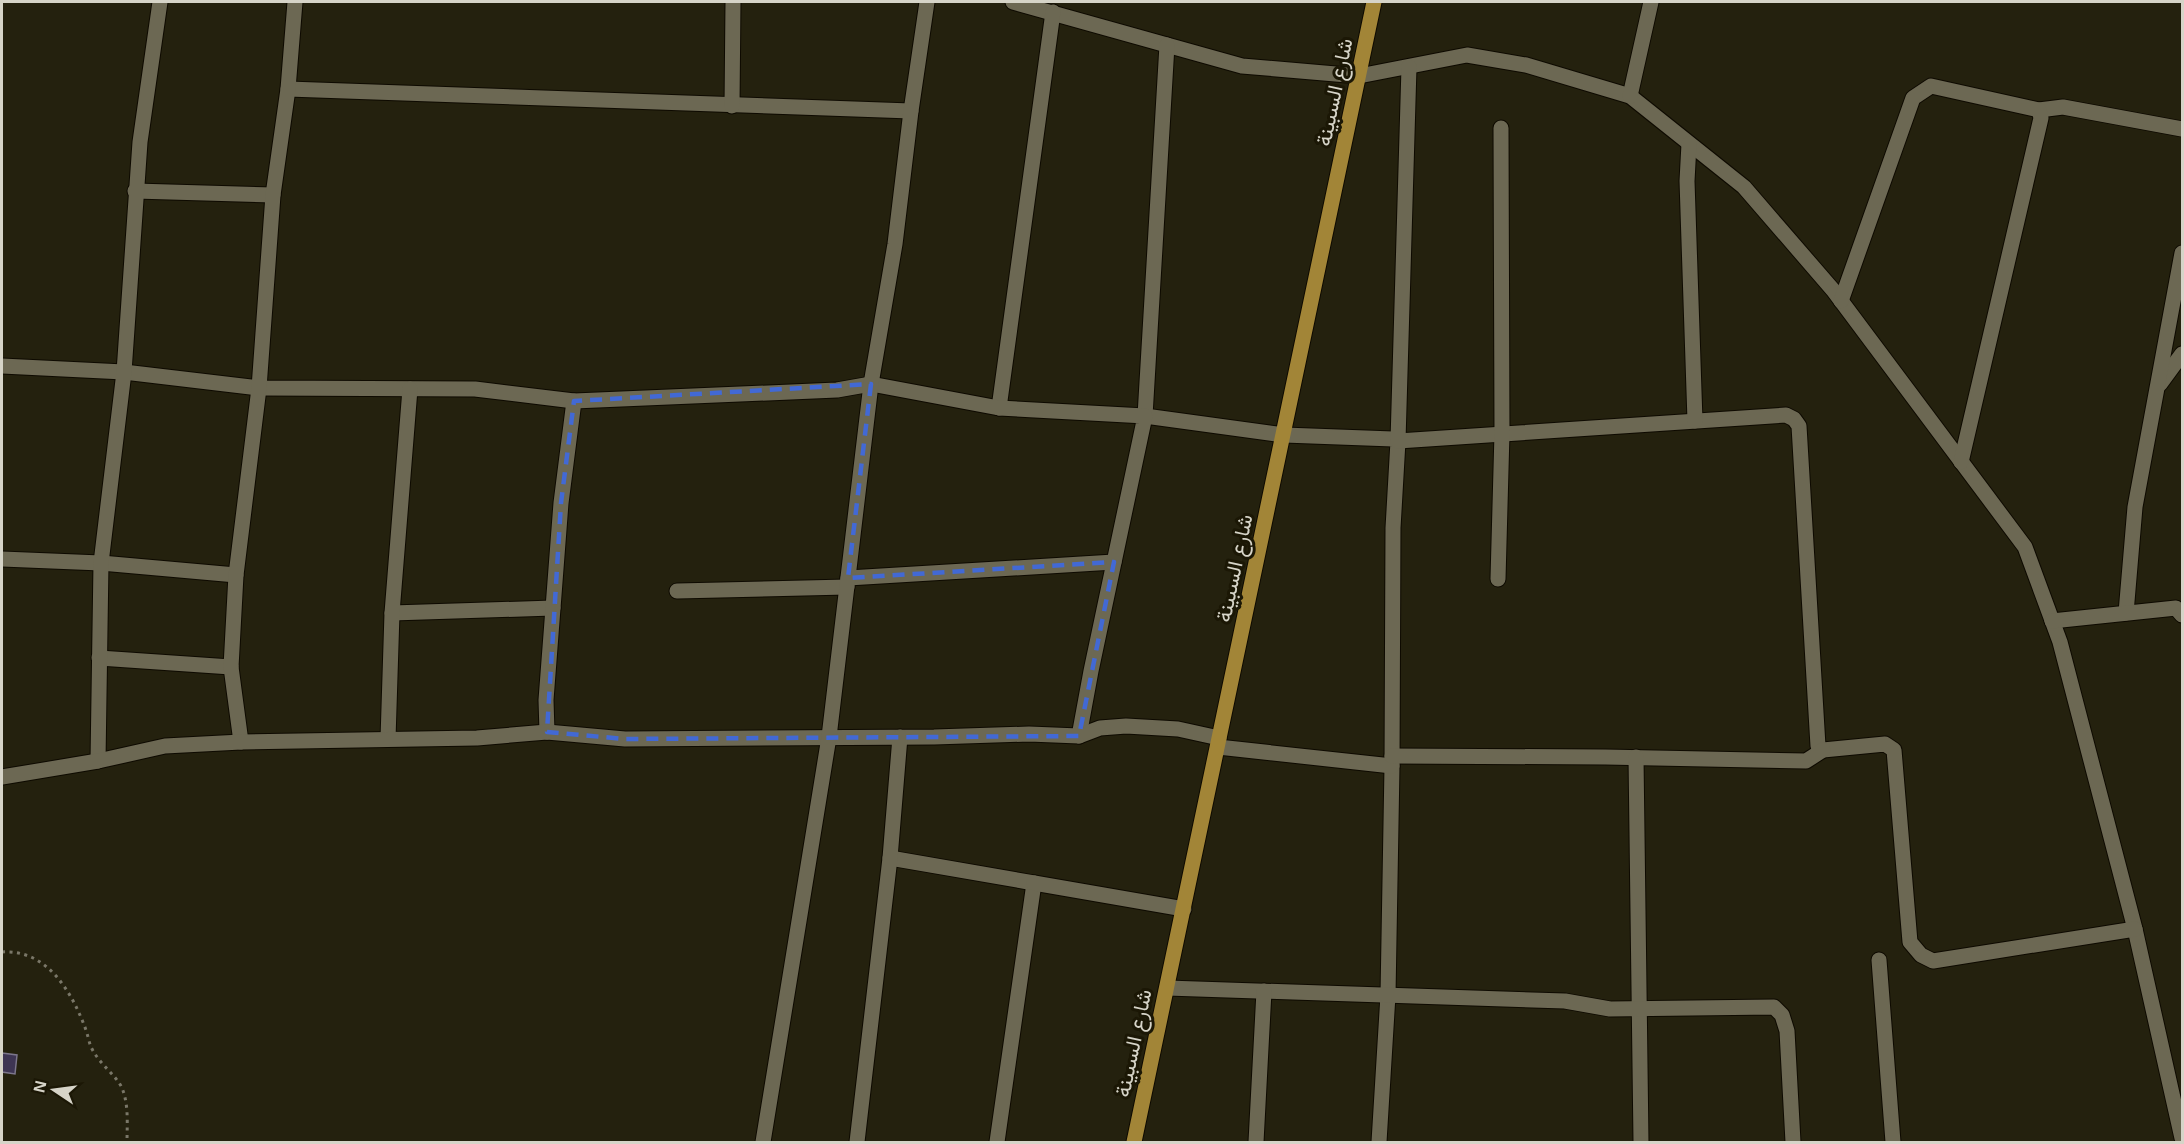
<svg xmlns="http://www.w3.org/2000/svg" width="2184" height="1144" viewBox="0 0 2184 1144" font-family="Helvetica,Vazirmatn,sans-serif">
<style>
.building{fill:#3e3553;stroke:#7c768b;stroke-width:1.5}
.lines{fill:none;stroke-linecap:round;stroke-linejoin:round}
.minor-casing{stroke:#0e0a00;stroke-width:17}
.major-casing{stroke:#0e0a00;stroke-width:17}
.path{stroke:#7a7768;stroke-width:3;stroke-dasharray:3 4.5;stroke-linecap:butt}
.minor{stroke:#6c6853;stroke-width:15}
.major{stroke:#a28537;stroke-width:15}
.marked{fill:none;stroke:#4269d5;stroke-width:4.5;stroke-dasharray:12 8;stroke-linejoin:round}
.labels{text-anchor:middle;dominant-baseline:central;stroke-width:6;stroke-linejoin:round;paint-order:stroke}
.street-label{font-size:21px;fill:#d6d4c8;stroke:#1b1705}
</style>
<rect width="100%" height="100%" fill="#24210e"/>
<polygon class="building" points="2,1053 17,1055 15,1074 2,1072"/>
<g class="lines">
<g class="minor-casing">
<g id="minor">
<polyline points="1013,2 1242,66 1359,76 1467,55 1526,65 1630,96 1744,187 1833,290 2025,547 2060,642 2135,929 2182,1138"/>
<polyline points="1167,45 1145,416 1284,435 1393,439 1398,441 1393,528 1392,766 1388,995 1379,1142"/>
<polyline points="1409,67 1398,441 1786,415 1794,419 1799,426 1818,746 1823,750 1885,744 1894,750 1910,942 1921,955 1933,961 2135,929"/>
<polyline points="288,89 911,111"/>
<polyline points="1630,96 1651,2"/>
<polyline points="732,106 733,2"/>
<polyline points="2039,110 2063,107 2182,129"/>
<polyline points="1689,144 1687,181 1695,421"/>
<polyline points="135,191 273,195"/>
<polyline points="1841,301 1913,98 1931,86 2039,110 2041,118 1961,462"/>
<polyline points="2,366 124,372 259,388 475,389 574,401"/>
<polyline points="2160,384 2182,354"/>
<polyline points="999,408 1053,12"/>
<polyline points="2,559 101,563 236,575"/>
<polyline points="848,578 1114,562"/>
<polyline points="1498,579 1502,433 1501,128"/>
<polyline points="677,591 847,587"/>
<polyline points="392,613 553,608"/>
<polyline points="2126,613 2135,507 2182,253"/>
<polyline points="2052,621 2176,608 2182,615"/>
<polyline points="99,658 231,667"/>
<polyline points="547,732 546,700 561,503 574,401 837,390 871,384 999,408 1145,416 1091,671 1079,736"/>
<polyline points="388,739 392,613 410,389"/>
<polyline points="241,742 231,667 236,575 259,388 273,195 288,89 295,2"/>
<polyline points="1218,747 1392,766"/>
<polyline points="1392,756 1605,757 1806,761 1823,750"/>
<polyline points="1636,757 1641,1142"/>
<polyline points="98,761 101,563 124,372 140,142 160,2"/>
<polyline points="2,777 98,761 165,746 241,742 477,738 547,732 625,739 934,737 1029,734 1079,736 1100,728 1126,726 1178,729 1219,738"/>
<polyline points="890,858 1034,883 997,1142"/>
<polyline points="1034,883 1184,909"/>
<polyline points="1879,960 1893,1142"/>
<polyline points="1167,988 1565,1001 1610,1009 1774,1007 1782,1015 1787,1031 1793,1142"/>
<polyline points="763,1142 829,737 871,384 895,244 911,111 927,2"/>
<polyline points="857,1142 890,858 900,737"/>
<polyline points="1256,1142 1264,991"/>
</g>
</g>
<g class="major-casing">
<polyline id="major" points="1134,1142 1374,2"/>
</g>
<path class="path" d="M 2,952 C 47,949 72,992 86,1030 C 88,1036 89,1042 91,1047 C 99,1064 116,1075 122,1088 C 129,1105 127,1125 127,1142"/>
<use href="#minor" class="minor"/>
<use href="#major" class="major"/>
</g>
<path class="marked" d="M 871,384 L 848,578 L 1114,562 L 1079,736 L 625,739 L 547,732 L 561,503 L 574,401 Z"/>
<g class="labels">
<g class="street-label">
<text transform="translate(1334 92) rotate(-78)">شارع السبينة</text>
<text transform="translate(1234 568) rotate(-78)">شارع السبينة</text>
<text transform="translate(1133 1043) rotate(-78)">شارع السبينة</text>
</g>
</g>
<rect width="2184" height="1144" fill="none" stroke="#d6d4c8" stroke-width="6"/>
<g transform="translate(54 1090) rotate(283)" stroke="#1b1705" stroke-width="4.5" paint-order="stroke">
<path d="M0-4.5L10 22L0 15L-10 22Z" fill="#d6d4c8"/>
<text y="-9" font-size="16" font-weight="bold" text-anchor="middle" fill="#d6d4c8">N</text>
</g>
</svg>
